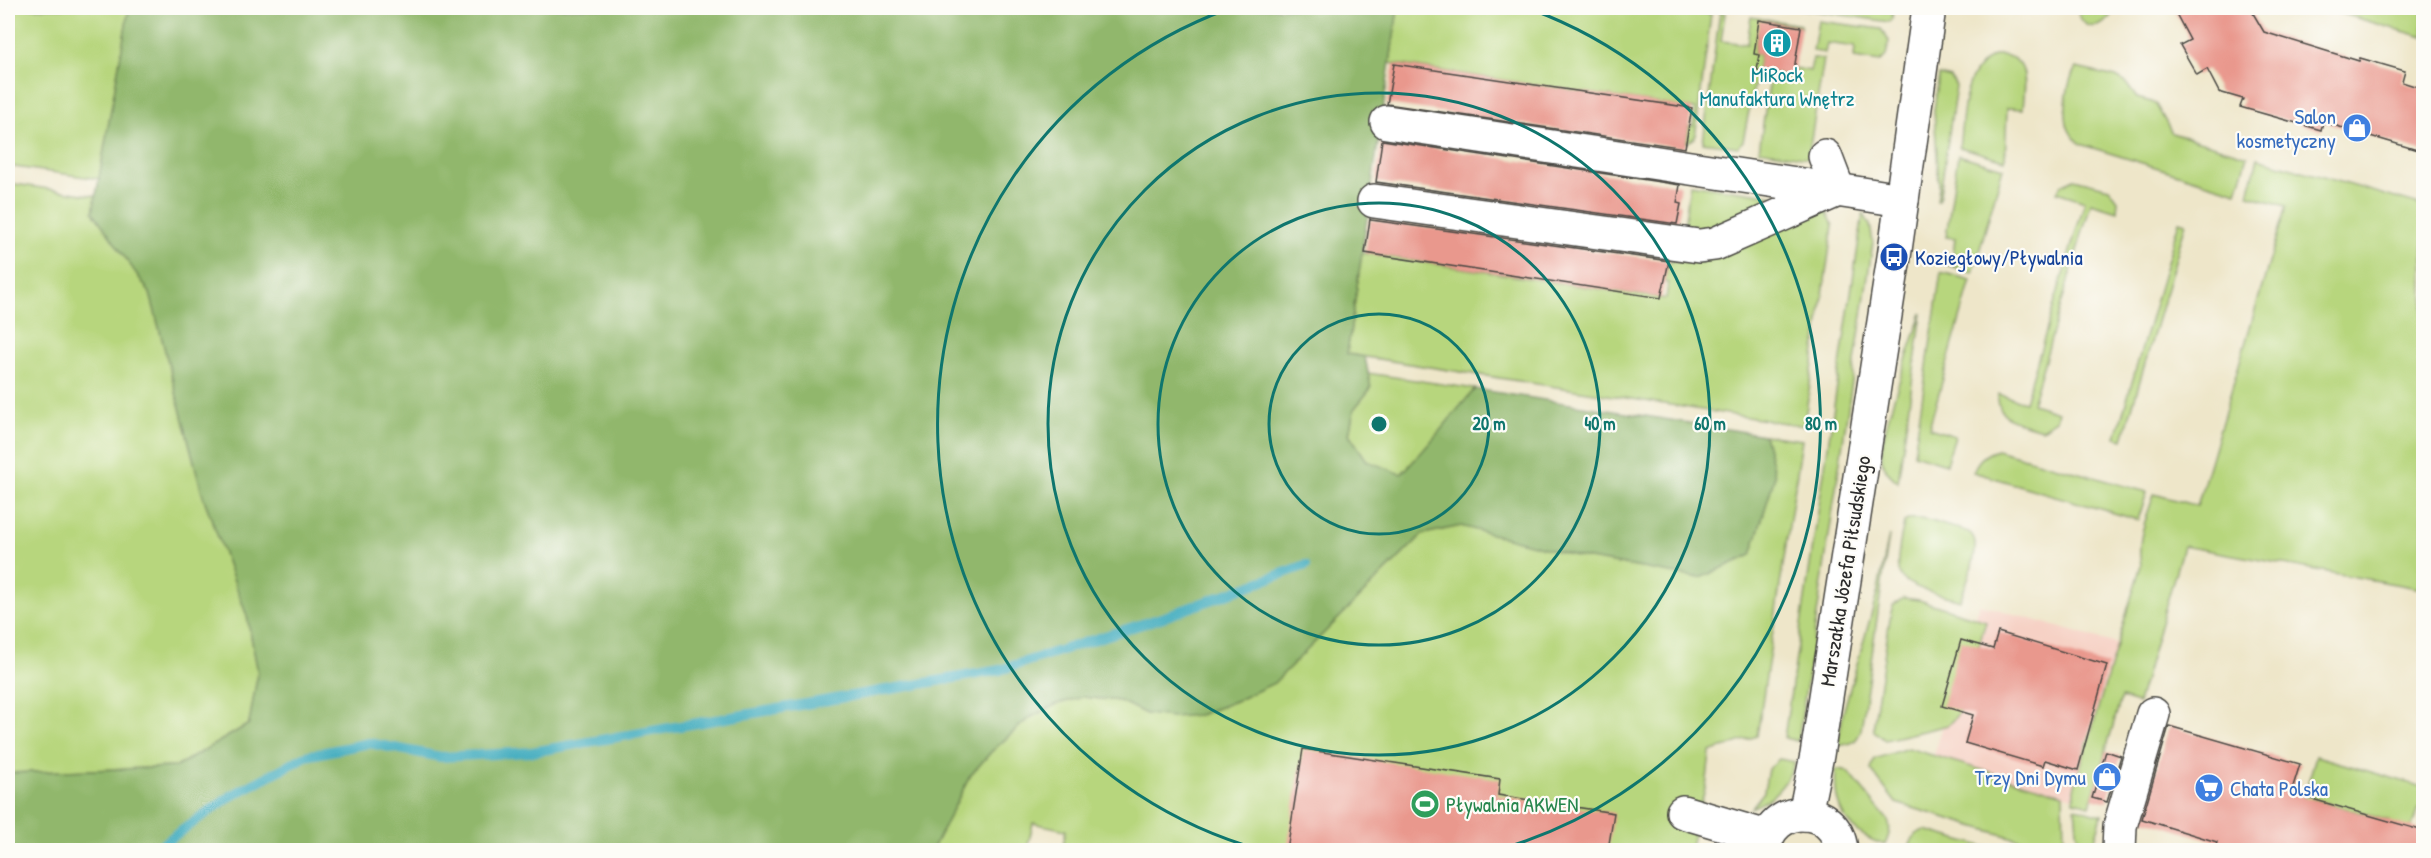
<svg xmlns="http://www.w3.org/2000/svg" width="2431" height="858" viewBox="0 0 2431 858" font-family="'Patrick Hand',sans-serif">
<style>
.built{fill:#f6d1c5}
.green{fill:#b7d67d;stroke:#718054;stroke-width:1.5}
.forest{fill:#91b76c;stroke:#5e714c;stroke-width:1.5}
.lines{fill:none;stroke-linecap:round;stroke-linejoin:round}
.stream{stroke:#3eaabd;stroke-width:10}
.building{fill:#e9988d}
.minor-casing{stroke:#484743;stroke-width:36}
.minor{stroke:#fff;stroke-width:33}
.ring{fill:none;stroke:#0f766e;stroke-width:3}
.labels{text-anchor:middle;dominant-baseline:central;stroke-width:4.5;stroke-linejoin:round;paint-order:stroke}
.culture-label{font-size:21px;fill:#0d838f;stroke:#fdfcf7}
.shop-label{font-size:21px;fill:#366cbe;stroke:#fdfcf7;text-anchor:end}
.transit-label{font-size:21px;fill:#164399;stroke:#fdfcf7;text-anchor:start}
.street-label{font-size:21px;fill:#2b2b2b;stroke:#fdfcf7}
.leisure-label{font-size:21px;fill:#27864d;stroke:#fdfcf7;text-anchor:start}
.centre{fill:#0f766e;stroke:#fdfcf7;stroke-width:3}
.ring-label{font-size:18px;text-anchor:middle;font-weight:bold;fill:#0f766e;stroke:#fdfcf7;stroke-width:4.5;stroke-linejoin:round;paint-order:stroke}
</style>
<rect width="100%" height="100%" fill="#fdfcf7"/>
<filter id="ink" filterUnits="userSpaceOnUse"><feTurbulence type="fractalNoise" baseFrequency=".0167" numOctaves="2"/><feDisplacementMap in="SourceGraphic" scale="12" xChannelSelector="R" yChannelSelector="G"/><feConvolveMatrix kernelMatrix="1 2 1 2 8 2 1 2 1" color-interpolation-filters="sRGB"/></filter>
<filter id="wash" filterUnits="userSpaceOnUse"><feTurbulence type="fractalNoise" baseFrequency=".008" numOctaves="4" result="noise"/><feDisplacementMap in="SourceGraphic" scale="24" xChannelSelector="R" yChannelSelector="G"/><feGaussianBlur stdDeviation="1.35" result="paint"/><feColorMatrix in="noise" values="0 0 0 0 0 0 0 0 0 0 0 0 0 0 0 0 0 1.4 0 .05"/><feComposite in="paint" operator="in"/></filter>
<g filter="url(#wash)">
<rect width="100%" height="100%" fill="#eee6c9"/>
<polygon class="built" points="1979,604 2117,644 2072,797 1934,756"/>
<g class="green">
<polygon points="8,8 129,8 99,179 8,166"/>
<polygon points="1398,8 1663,8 1711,14 1695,138 1686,143 1689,126 1693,126 1695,109 1390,63"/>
<polygon points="1796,8 1893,8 1892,19 1889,22"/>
<path d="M 2078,8 L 2093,8 L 2104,11 L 2105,8 L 2114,8 C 2107,31 2080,34 2078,8 Z"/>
<polygon points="2322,8 2423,8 2423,37"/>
<polygon points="1720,12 1725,13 1721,41 1747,44 1751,17 1801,25 1801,27 1765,21 1757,32 1754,54 1760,55 1743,141 1738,147 1703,142"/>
<polygon points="1818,21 1881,29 1889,41 1886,56 1880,62 1854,58 1855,47 1827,43 1825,53 1813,51"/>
<path d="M 1996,55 C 2031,54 2025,84 2023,109 L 2007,108 L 2005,160 L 1959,147 C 1964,115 1961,69 1996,55 Z"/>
<polygon points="1813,58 1824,59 1808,158 1759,150 1771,73 1793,76 1794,68 1810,71"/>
<path d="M 2076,68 L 2116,77 L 2125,82 L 2137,98 L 2155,103 L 2172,133 L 2248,156 L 2237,192 L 2080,144 C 2074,138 2069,133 2067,124 C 2064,108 2067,81 2076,68 Z"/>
<polygon points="1939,75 1951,78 1956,86 1939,201 1937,201 1939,186 1934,110"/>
<polygon points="1958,155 2003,168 1973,273 1942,263 1943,261 1952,263 1955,238 1946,237"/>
<path d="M 2258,158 L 2423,206 L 2423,589 L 2183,546 L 2138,703 L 2121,698 L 2090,805 L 2074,801 L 2074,788 L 2141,565 C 2136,540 2147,517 2154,494 L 2197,506 L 2286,206 L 2248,195 Z"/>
<path d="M 2074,179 L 2109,188 L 2118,200 L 2117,211 L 2091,203 L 2032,404 L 2058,412 L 2056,420 L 2042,429 C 2022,423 1996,421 1998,394 L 2025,402 L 2085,201 L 2057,192 L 2061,185 Z"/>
<polygon points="8,183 96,196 94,212 150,293 203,496 247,616 258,672 249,724 175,767 8,773"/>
<path d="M 1690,184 L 1774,196 C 1747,210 1715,233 1684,227 Z"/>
<polygon points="1826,210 1833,225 1804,426 1347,354 1362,253 1666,299 1668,283 1664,282 1668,264 1672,261 1702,262"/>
<polygon points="1863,213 1870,225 1873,242 1798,741 1784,738"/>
<polygon points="2179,221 2186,223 2123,439 2116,437"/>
<polygon points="1941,272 1971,280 1929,428 1955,436 1946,464 1914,454"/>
<path d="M 1922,313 L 1898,482 C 1890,475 1884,470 1882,459 C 1878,436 1913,341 1922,313 Z"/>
<path d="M 1367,373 L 1475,389 C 1450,418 1428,448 1401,475 L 1367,461 L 1349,434 L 1354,409 L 1371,388 Z"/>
<polygon points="1764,435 1802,440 1757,736 1710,752 1707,780 1690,850 1062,850 1066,830 1033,823 1027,850 932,850 970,776 991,752 1029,718 1057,704 1083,697 1120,701 1146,714 1199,715 1238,700 1274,683 1423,534 1461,526 1584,558 1700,578 1751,555 1775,476"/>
<path d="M 1997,450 L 2147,492 L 2138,520 L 1973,472 C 1978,459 1985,454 1997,450 Z"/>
<path d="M 1910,519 C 1924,518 1935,522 1947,526 C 1954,528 1964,529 1970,533 C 1984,544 1965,586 1960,600 C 1945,595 1900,588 1898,570 C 1896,555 1902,536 1904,522 Z"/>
<path d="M 1889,535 L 1861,730 C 1857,742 1851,745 1838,745 L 1843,713 L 1878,591 Z"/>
<polygon points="1903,598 1919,600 1986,621 1959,713 1948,725 1885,740 1874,731 1874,722 1891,612 1893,606"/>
<polygon points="1908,748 2063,794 2064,847 2061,850 2054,850 1896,803 1871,770 1874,759"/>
<polygon points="2316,756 2423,787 2423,810 2418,808 2405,850 2382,850 2390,821 2312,799 2297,850 2288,850"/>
<path d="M 1779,759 L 1795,762 C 1787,784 1773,800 1751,808 L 1764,792 L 1768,769 Z"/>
<path d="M 1836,769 L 1845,770 L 1851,775 L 1887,819 C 1892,828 1889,835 1885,845 C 1847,833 1832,808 1836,769 Z"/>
<polygon points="2075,808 2102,815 2094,843 2099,850 2079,850"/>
<path d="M 1925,830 L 1996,850 L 1908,850 C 1912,839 1914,833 1925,830 Z"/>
</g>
<path class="forest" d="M 129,8 L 1398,8 L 1347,354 L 1365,357 L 1371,388 L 1354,409 L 1349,434 L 1367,461 L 1401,474 C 1428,448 1450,417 1475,389 L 1764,435 L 1775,476 L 1751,555 L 1700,578 L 1584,558 L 1461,526 L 1423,534 L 1274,683 L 1238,700 L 1199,715 L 1172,717 L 1146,714 L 1120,701 L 1083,697 L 1057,704 L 1029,718 L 991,752 L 970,776 L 932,850 L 8,850 L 8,773 L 176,767 L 249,724 L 258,672 L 247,616 L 203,496 L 150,293 L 93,212 Z"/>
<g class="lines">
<polyline class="stream" points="154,850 231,796 306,756 369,743 441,757 532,752 1000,670 1167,616 1306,565"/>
</g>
<g id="blocks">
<g class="building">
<polygon points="2173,8 2250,8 2264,32 2359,61 2360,58 2405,71 2402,82 2424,89 2424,152 2323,122 2321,130 2240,107 2243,99 2219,92 2207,69 2197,75 2180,45 2190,40"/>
<polygon points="1759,20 1801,27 1793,76 1757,70 1760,55 1754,54"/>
<polygon points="1394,64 1692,108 1685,148 1387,104"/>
<polygon points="1382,140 1680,185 1677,203 1681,204 1677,224 1376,182"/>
<polygon points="1370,219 1371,220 1669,261 1661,298 1365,253"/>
<polygon points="1998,632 2107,665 2078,770 2045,760 2043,766 1965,743 1973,715 1942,706 1961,640 1993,649"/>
<polygon points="2169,726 2300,764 2291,793 2424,831 2424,850 2231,850 2216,846 2217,842 2142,819"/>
<polygon points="1303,749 1500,779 1498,795 1614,813 1608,850 1287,850"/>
<polygon points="2106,751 2121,756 2107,802 2092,798"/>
</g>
</g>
</g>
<g filter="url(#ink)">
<use href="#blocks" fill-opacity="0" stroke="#484743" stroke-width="1.5"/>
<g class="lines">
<g class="minor-casing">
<g id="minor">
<polyline points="1387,122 1902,200"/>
<polyline points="1374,201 1699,246 1715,244 1838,190 1825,156"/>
<polyline points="1683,812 1767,837"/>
<polyline points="1805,814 1817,755 1894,257 1929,8"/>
<path d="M 1764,850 C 1770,802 1836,802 1841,850"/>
<polyline points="2119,850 2120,826 2153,714"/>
</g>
</g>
<use href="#minor" class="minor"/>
</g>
</g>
<g class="ring">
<circle cx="1379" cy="424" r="110"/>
<circle cx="1379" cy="424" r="221"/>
<circle cx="1379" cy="424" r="331"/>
<path d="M1261 850A442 442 0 0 1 1228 9M1530 9A442 442 0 0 1 1497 850"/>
</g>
<defs>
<g id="building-disc" transform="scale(1.5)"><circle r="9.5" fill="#0f9aa8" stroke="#fdfcf7"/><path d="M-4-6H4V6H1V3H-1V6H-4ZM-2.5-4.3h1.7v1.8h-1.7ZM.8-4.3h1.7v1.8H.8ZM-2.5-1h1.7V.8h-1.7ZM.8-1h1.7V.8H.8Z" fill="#fff"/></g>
<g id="shop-disc" transform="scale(1.5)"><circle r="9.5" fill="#3f7fe0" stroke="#fdfcf7"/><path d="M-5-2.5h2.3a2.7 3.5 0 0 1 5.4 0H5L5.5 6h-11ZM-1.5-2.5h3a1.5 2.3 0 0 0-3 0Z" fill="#fff"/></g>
<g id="bus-disc" transform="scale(1.5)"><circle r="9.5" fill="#1a4fb4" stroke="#fdfcf7"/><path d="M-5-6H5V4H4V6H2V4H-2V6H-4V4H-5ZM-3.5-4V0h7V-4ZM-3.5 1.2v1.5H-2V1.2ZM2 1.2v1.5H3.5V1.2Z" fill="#fff"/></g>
<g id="supermarket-disc" transform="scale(1.5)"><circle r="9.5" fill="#3f7fe0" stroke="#fdfcf7"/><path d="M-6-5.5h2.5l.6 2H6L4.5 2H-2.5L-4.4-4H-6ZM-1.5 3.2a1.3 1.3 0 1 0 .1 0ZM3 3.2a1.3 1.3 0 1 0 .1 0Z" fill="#fff"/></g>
<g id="stadium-disc" transform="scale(1.5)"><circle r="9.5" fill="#2e9e5b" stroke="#fdfcf7"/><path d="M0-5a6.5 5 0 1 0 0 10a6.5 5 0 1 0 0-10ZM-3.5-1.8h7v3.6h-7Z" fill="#fff"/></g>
</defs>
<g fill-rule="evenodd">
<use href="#building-disc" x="1777" y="43"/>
<use href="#shop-disc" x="2357" y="128"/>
<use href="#bus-disc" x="1894" y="257"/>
<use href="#shop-disc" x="2107" y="777"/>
<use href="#supermarket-disc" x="2209" y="788"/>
<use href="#stadium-disc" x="1425" y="804"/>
</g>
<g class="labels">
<g class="culture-label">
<text x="1777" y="74">MiRock<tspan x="1777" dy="24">Manufaktura Wnętrz</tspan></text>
</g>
<g class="shop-label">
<text x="2336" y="116">Salon<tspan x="2336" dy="24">kosmetyczny</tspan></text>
<text x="2086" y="777">Trzy Dni Dymu</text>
<text x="2230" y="788" text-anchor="start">Chata Polska</text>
</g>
<g class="transit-label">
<text x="1915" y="257">Koziegłowy/Pływalnia</text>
</g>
<g class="street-label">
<text transform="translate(1845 571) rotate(-81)">Marszałka Józefa Piłsudskiego</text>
</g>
<g class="leisure-label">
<text x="1446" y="804">Pływalnia AKWEN</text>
</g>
</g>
<circle cx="1379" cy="424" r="9" class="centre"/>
<g class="ring-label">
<text x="1489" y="430">20 m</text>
<text x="1600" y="430">40 m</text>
<text x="1710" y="430">60 m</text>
<text x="1821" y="430">80 m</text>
</g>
<rect width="2431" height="858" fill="none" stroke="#fdfcf7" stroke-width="30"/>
</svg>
